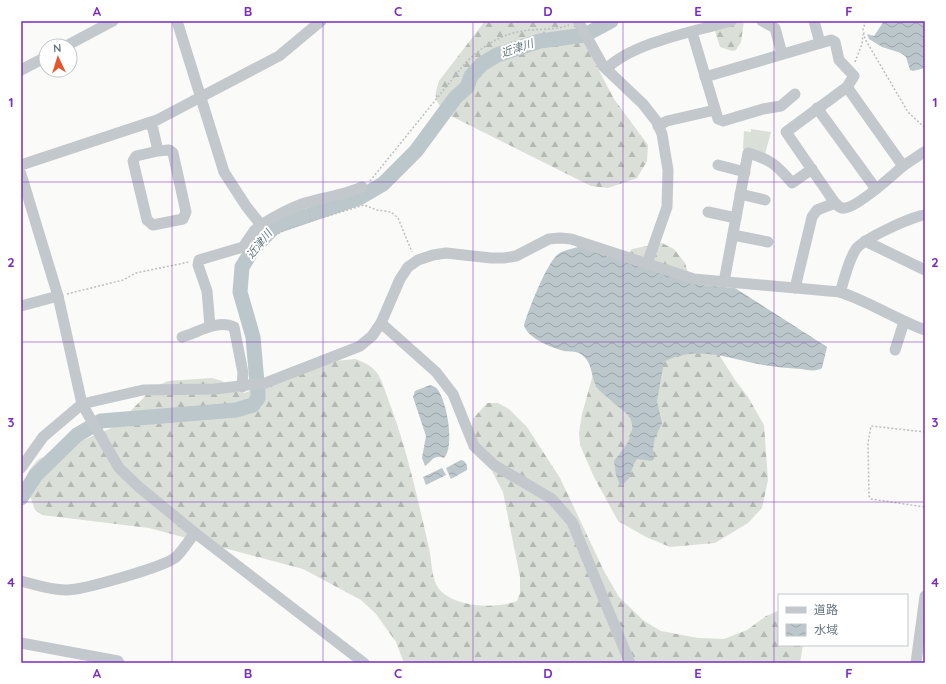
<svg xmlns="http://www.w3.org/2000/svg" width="946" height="684" viewBox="0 0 946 684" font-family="Quicksand,'Noto Sans JP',sans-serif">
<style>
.green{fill:#dadfd7}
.forest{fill:url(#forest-firs)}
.water{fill:url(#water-waves)}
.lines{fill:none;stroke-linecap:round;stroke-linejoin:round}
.river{stroke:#bbc7cb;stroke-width:15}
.path{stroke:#bbbfc2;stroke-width:1.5;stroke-dasharray:2 2;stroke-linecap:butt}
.minor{stroke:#c3c8cc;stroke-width:11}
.grid{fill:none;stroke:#7b2cbf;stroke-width:1;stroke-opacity:0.55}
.labels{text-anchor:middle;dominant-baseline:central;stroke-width:4;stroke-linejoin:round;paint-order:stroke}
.water-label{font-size:11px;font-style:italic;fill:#60757c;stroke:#fff}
.neatline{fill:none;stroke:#7b2cbf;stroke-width:1.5}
.grid-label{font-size:13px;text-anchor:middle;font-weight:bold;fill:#7b2cbf}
</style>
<defs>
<pattern id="forest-firs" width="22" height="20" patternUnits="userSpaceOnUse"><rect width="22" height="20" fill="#dadfd7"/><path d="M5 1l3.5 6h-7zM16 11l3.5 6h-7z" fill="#b4b9b4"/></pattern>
<pattern id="water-waves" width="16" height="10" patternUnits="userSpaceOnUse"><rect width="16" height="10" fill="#bbc7cb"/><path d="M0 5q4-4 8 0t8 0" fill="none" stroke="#9ca6aa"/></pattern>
</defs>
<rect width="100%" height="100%" fill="#fafaf8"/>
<polygon class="green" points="751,129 771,132 765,154 743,149 744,131 751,132"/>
<g class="forest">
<path d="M 485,21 L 573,21 L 614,99 L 648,145 L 647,161 L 637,178 L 608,188 L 591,186 L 447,114 C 435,100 433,99 439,81 Z"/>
<polygon points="712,21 744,21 741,42 736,50 732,51 720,47"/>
<polygon points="662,243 674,249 685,263 711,342 735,380 748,397 764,425 768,480 762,508 748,523 715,543 670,547 646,537 618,521 594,477 580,445 579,433 582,414 626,256 632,249"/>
<path d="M 355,359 C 364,362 374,367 379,376 C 384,385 387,397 391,407 C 408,453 418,501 429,548 C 432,561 431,579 439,589 C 455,608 497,609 517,601 L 520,593 L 520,577 L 503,492 L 472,433 L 473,419 L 487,403 L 498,403 L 509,409 L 527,427 L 560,478 L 604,571 L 619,597 L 644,621 L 661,631 L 698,638 L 724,639 L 747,630 L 766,616 L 778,611 L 779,645 L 803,645 L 800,663 L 404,663 L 396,642 L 376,614 L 361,600 L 303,569 L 149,528 L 42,515 L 35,510 C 27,485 18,479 39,459 L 116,426 L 153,388 L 168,381 L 212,378 L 222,381 L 231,390 L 244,393 L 335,361 Z"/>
</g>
<g class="water">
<polygon points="884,21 925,21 925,68 913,71 910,70 906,57 901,53 882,47 869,39 867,34 874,36"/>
<path d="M 583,246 L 703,285 L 735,288 L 827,347 L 822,368 C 816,372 808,370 801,369 C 787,368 772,367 758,364 C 728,358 694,345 664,362 L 657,401 L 662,423 L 655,438 L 653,449 L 654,459 L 652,461 L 637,459 L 634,464 L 629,478 L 621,487 L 616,475 L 614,461 C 624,448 639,433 629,416 C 620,407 608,399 599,390 C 589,378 595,362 579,353 C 575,351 569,352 564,351 C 552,348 527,338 524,325 C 528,311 546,265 557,255 C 563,250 574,248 583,246 Z"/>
<path d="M 430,385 C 433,386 436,387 438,390 C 447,402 455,447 444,458 C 433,454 433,461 425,466 L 422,458 L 426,436 L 413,397 L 415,391 Z"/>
<polygon points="461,460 464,461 467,465 467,470 451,479 446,468"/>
<polygon points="442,468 446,475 426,485 423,477"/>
</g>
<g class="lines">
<polyline class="river" points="21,498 36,475 77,435 101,421 236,410 253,405 258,398 258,394 253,337 240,292 242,267 253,249 274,227 359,198 383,184 416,151 455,98 467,87 471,76 482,64 497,55 540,41 585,35 611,21"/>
<g class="path">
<polyline points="866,21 863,29 865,39 908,112 925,128"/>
<polyline points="855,62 862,44 863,34"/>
<path d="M 370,181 L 467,61 C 486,44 503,33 529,30 C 542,29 556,30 569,25"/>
<polyline points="309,211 311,221"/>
<polyline points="268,232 274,236 285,230 308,222 364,205 377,210 391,212 398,218 412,252"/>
<polyline points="67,294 123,280 136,273 189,262"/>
<polyline points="925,432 871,426 868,443 869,496 871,499 925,507"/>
</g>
<g class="minor">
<path d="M 177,21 L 224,172 L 246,206 L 261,225 C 274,217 288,209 302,204 C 322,197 343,196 362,187"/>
<polyline points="578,21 603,66 643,104 657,122 662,134 668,170 667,207 647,264"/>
<polyline points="762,21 775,28 782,54"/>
<polyline points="814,21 820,43"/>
<polyline points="692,32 718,119 723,121 763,109 781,106 795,94"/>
<polyline points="66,46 113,21"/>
<path d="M 606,69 C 634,42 693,32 731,21"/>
<polyline points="21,70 46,57"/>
<polyline points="705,77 831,40 835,42 839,60 854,76 847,87"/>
<path d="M 847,87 L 903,166 C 893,175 857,207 845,208 C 841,209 838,206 835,203 L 786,132 Z"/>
<polyline points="817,108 876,189"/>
<polyline points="149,123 153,129 158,151 136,156 133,161 147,220 153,225 183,219 186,212 173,153 169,150 158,151"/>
<polyline points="658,126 667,121 715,110"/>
<polyline points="21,165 157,120 279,56 321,21"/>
<polyline points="718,165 745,172"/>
<polyline points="903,166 924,152"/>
<polyline points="21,174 58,296 82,404 119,468 139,487 195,533 364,663"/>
<polyline points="740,194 765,200"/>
<polyline points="708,212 736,218"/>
<polyline points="733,235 768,242"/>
<polyline points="865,241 925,270"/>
<path d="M 724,282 L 748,153 C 770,159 778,166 792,183 L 812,169"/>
<polyline points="795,288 812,217 817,210 835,203"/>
<path d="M 840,292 C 845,278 848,261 856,249 C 863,239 913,216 925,215"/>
<polyline points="21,306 58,296"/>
<polyline points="381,323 436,372 453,394 474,446 494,465 552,499 572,522 630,663"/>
<polyline points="210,326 207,291 198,265 199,260 243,247 254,231 261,225"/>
<path d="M 182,337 C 197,333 218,319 234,327 L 243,373 L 242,387"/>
<polyline points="895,350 904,322"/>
<path d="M 21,468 L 43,437 L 82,404 L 143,390 L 215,389 L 265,383 L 360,346 L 372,336 L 381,323 L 400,279 L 408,267 L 418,260 L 433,255 L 446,253 L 491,258 L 504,258 L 516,256 L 549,239 L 560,238 L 571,239 L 694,279 L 840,292 C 870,302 895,319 925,330"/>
<path d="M 21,581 C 36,585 50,590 66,590 C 83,590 164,567 176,557 C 183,550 189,540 195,533"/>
<polyline points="21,643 118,661 119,663"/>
<polyline points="916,663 925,596"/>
</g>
</g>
<path class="grid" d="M 172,21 L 172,663M 323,21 L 323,663M 473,21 L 473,663M 623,21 L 623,663M 774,21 L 774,663M 21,182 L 925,182M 21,342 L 925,342M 21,502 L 925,502"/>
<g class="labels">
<g class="water-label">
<text transform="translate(517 48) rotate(-18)">近津川</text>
<text transform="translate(259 244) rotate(-51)">近津川</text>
</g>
</g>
<rect width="946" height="684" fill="none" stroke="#ffffff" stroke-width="44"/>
<rect x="778" y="594" width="130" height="52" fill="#ffffff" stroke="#c1c8cd"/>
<rect x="786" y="607" width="20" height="6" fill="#c3c8cc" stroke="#c1c8cd"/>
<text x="814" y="614" font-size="12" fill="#657683">道路</text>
<rect x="786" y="624" width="20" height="12" fill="url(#water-waves)" stroke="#c1c8cd"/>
<text x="814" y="634" font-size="12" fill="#657683">水域</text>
<g transform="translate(58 58) rotate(356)"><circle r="19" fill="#ffffff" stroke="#c1c8cd"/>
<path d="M0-3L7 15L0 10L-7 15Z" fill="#e4572e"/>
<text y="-6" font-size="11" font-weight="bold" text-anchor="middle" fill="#657683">N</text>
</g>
<rect x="22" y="22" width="902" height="640" class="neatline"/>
<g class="grid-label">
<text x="97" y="16">A</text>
<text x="248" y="16">B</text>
<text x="398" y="16">C</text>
<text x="548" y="16">D</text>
<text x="698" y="16">E</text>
<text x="849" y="16">F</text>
<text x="11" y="107">1</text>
<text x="935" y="107">1</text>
<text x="11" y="267">2</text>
<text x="935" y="267">2</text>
<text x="11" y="427">3</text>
<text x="935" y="427">3</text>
<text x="11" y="587">4</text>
<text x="935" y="587">4</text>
<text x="97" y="678">A</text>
<text x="248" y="678">B</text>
<text x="398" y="678">C</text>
<text x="548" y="678">D</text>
<text x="698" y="678">E</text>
<text x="849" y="678">F</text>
</g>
</svg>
